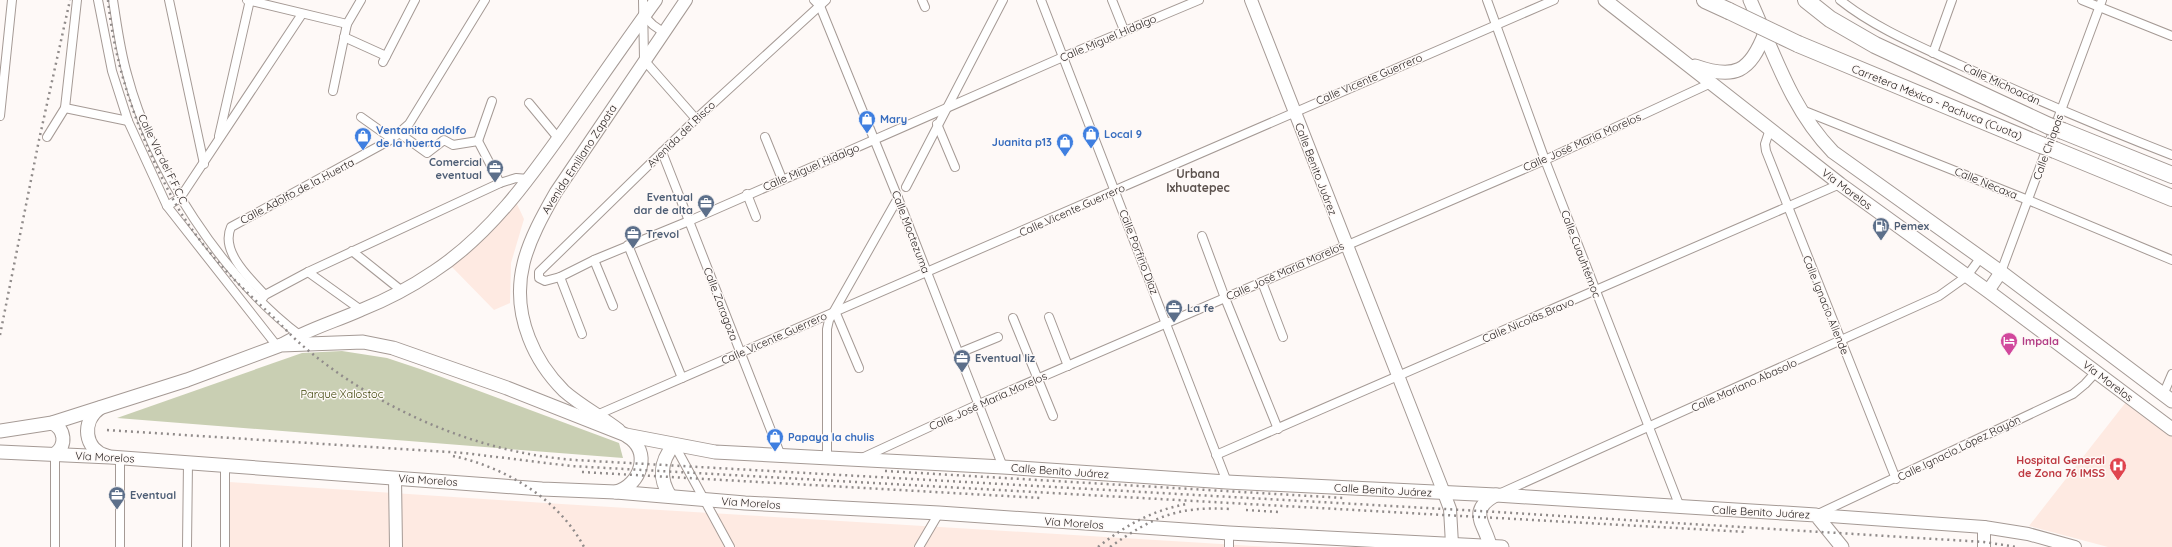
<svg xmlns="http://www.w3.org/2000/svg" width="2172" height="547" viewBox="0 0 2172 547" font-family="Quicksand,sans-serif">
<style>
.built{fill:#feeae2}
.green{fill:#c9cfb3}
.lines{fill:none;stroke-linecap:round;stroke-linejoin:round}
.street-casing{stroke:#a59a95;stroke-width:10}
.secondary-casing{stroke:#a59a95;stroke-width:14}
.primary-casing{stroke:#a59a95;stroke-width:15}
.highway-casing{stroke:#a59a95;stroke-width:18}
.street{stroke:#fff;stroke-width:8}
.secondary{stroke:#fff;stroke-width:12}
.primary{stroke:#fff;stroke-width:13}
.highway{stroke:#fff;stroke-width:16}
.rail{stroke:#908b8a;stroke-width:2.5;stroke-dasharray:2 4;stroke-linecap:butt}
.highway-bridge-casing{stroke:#a59a95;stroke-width:18;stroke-linecap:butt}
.highway-bridge{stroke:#fff;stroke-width:16}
.labels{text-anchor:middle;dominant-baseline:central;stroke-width:3;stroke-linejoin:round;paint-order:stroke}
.street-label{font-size:11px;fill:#282322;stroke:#fef9f7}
.shop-label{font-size:11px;font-weight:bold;fill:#366cbe;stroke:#fef9f7;text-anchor:start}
.service-label{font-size:11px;font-weight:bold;fill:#4e5e75;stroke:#fef9f7;text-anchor:start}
.hotel-label{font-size:11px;font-weight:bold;fill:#b23c85;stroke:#fef9f7;text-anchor:start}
.park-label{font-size:11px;fill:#383f00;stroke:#fef9f7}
.health-label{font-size:11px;font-weight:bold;fill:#be3a42;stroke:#fef9f7;text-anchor:end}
.neighbourhood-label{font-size:12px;font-weight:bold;fill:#5a504c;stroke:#fef9f7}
</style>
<rect width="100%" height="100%" fill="#fef9f7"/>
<g class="built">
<polygon points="516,202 524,219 511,263 510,303 494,310 451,266"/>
<polygon points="2126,402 2172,436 2172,547 2108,547 2029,526"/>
<polygon points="229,482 545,503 1270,547 229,547"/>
</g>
<polygon class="green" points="342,351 387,358 420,369 619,443 623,458 117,418 302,353"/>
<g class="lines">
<g class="street-casing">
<g id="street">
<polyline points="98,0 112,71 128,121 167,206 277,346"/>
<path d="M 113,0 C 117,25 120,50 127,74 C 152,169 223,278 302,337"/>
<polyline points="169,0 204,164"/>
<polyline points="247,0 347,24"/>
<polyline points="643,0 644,60 696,119"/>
<polyline points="814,0 820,6 898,198 1003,467"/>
<polyline points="826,0 696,119 539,272 539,278 545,281 560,277 594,260 689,221 1063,57 1199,0"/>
<polyline points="922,0 925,7"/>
<polyline points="1041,0 1227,482"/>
<polyline points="1112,0 1124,30"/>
<polyline points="1487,0 1545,160 1680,507"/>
<path d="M 1840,0 C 1875,28 1919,46 1960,65 C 2030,97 2099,127 2172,155"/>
<polyline points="2082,0 2172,36"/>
<polyline points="644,16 653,25 663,32"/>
<polyline points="344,37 386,56"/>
<polyline points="1933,53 1952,0"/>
<polyline points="383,62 415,0"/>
<polyline points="333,91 347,24 361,0"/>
<polyline points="529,103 558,138"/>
<polyline points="65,108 128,121"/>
<polyline points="1802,110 2028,200 2172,260"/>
<polyline points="0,116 12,0"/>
<polyline points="361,117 392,139"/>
<polyline points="937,124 955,167"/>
<polyline points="1770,129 1765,144 1766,151 1896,479"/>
<polyline points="399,133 427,153 444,140 453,145 478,141"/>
<polyline points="219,136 250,0"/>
<polyline points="47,137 65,108 77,0"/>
<polyline points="765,137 782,179"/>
<polyline points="478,141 500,183"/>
<polyline points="478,141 492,101"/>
<polyline points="662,152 781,456"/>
<polyline points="906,187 1003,0"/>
<polyline points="747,194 756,217"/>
<polyline points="167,206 180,198 302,14"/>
<polyline points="1202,236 1225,298 1278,429"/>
<polyline points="628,245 682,378"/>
<polyline points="352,251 402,291"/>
<polyline points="594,260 613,306"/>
<polyline points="308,272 361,310"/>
<polyline points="2001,272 2102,0"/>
<polyline points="560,277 582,334"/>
<polyline points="1262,282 1283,337"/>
<path d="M 265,295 C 249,278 220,251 231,227 L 392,139 L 409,124 L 485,0"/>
<polyline points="262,299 265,295 308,272 500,183 516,178 529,179"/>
<polyline points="835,311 859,368"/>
<polyline points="1049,317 1068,366"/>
<polyline points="1013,318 1053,416"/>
<polyline points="959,353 998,337"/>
<polyline points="2163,395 2172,374"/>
<polyline points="596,417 599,414 1554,0"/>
<polyline points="675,446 730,547"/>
<polyline points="55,454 55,547"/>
<polyline points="1216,455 1840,184"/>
<polyline points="827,458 827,329 829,320 898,198"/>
<polyline points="862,458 979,404 1545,160 1711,83"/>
<polyline points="1501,493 1939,296 1967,276 1981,257"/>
<polyline points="1818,514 2073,394 2085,384 2096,372"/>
<polyline points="120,547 120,457"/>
<polyline points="187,547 188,462"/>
<polyline points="225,547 225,465"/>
<polyline points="919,547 939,513"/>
<polyline points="1229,547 1229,533"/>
</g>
</g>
<g class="secondary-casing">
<g id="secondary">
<polyline points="1251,0 1444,493 1450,509 1452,544"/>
<polyline points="1988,291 2001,272"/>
<path d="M 281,345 C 306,330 334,322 361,310 C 386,300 411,287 433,272 C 490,235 530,178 569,123 C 598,82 626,41 656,0"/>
<path d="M 619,430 C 601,416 581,406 564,391 C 548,375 537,359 529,338 C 507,282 528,241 556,192 L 686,0"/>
<polyline points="395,478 396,547"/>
<polyline points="1816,515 1984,527 2028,534 2075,547"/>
<polyline points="1984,547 1984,527"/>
</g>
</g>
<g class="primary-casing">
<g id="primary">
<polyline points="1605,0 1840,184 1988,291 2172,429"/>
<path d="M 1750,0 C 1774,53 1791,109 1833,152 L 2001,272 L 2172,401"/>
<path d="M 1695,66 C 1735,80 1750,72 1765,33"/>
<path d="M 100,408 C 81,421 84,450 107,456"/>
<path d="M 52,423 C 65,429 67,445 55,454"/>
<polyline points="0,431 52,423 187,380 281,345 363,342 393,348 507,388 626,435 715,452 1003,467 1227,482 1496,495 1816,515 1842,547"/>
<polyline points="0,452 110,457 542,489 616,492 745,503 939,513 1229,533 1502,547"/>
<path d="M 616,492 C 641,485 652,451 627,436"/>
<path d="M 670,496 C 659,479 660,462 673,446"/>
<path d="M 1490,546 C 1486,525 1466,511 1496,495"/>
</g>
</g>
<g class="highway-casing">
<g id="highway">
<polyline points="1705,0 1729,11"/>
<polyline points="1806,0 1830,19 1875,45 2049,126"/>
<polyline points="1798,44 2041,145"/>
<polyline points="2063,131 2172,175"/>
<polyline points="2055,150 2172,198"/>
</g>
</g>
<use href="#street" class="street"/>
<use href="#secondary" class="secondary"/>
<use href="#primary" class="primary"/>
<use href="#highway" class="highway"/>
<g class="rail">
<path d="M 108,0 C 115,70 140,139 174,201 C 198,244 232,279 268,312 C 280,323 291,336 303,346 C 377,409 478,453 575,460 L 1480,511 L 1984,542 L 2017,547"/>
<polyline points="0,335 39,140 70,0"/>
<polyline points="107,430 464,453 571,466 1747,532"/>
<path d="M 453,456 C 505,467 559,499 584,547"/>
<polyline points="885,471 1344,498"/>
<polyline points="582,472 1041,498"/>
<polyline points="1246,510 1278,512"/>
<path d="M 1098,547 C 1126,525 1153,510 1187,504"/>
<path d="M 1110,547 C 1153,517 1177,506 1230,509"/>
</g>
<g class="highway-bridge-casing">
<g id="highway-bridge">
<polyline points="1729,11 1798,44"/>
<polyline points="2049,126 2063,131"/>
<polyline points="2041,145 2055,150"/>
</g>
</g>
<use href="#highway-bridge" class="highway-bridge"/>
</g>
<defs>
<g id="shop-pin" transform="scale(0.9)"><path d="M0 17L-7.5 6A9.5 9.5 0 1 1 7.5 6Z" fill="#3f7fe0" stroke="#fef9f7"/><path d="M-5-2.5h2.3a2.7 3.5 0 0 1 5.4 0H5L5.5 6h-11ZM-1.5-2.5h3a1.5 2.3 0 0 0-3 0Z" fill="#fff"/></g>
<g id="office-pin" transform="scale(0.9)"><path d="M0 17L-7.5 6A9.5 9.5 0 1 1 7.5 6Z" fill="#5c6f8a" stroke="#fef9f7"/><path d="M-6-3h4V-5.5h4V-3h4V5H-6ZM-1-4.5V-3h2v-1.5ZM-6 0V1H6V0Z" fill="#fff"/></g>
<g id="fuel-pin" transform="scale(0.9)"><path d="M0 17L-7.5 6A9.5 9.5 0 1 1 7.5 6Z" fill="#5c6f8a" stroke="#fef9f7"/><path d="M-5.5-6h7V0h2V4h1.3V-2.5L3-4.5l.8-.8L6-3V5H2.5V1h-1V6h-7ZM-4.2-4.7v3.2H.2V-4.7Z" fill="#fff"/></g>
<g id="hotel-pin" transform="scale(0.9)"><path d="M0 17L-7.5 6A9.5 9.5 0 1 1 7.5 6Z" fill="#d1479c" stroke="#fef9f7"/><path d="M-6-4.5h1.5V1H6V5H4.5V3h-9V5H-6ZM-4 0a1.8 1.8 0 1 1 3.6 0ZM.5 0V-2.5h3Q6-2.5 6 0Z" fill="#fff"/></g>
<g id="hospital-pin" transform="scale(0.9)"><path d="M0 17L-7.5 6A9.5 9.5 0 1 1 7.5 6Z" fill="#e0444e" stroke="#fef9f7"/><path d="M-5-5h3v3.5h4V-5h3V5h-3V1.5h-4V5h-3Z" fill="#fff"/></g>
</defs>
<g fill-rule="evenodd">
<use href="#shop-pin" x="867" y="119"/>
<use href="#shop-pin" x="1091" y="134"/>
<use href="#shop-pin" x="363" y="136"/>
<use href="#shop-pin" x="1065" y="142"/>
<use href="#office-pin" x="495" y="168"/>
<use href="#office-pin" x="706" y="203"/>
<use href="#fuel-pin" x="1881" y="226"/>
<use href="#office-pin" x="633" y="234"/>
<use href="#office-pin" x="1174" y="308"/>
<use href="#hotel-pin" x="2009" y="341"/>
<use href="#office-pin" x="962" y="358"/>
<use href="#shop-pin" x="775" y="437"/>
<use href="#hospital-pin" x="2118" y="466"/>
<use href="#office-pin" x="117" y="495"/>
</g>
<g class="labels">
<g class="street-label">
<text transform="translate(1108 38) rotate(-23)">Calle Miguel Hidalgo</text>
<text transform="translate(1369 79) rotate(-23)">Calle Vicente Guerrero</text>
<text transform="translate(2002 84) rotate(25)">Calle Michoacán</text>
<text transform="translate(1937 102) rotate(22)">Carretera México - Pachuca (Cuota)</text>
<text transform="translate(681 134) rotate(-44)">Avenida del Risco</text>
<text transform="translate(1582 142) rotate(-24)">Calle José María Morelos</text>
<text transform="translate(2048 147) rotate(-70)">Calle Chiapas</text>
<text transform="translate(163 159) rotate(64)">Calle Vía del F.F.C.C</text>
<text transform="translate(579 159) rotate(-57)">Avenida Emiliano Zapata</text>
<text transform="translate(811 167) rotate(-23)">Calle Miguel Hidalgo</text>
<text transform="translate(1316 169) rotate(69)">Calle Benito Juárez</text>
<text transform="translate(1986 183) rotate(22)">Calle Necaxa</text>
<text transform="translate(1847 189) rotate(37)">Vía Morelos</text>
<text transform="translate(297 191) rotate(-28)">Calle Adolfo de la Huerta</text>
<text transform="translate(1072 210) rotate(-24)">Calle Vicente Guerrero</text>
<text transform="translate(911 232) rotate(69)">Calle Moctezuma</text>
<text transform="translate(1139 252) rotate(69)">Calle Porfirio Díaz</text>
<text transform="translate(1581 254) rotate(69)">Calle Cuauhtémoc</text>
<text transform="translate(1285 271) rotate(-24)">Calle José María Morelos</text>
<text transform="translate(721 304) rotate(69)">Calle Zaragoza</text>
<text transform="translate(1826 305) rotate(68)">Calle Ignacio Allende</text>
<text transform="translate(1528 320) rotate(-23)">Calle Nicolás Bravo</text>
<text transform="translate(774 338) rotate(-24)">Calle Vicente Guerrero</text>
<text transform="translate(2108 381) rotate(37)">Vía Morelos</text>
<text transform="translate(1744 385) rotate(-24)">Calle Mariano Abasolo</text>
<text transform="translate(988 401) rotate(-24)">Calle José María Morelos</text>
<text transform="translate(1959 448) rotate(-26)">Calle Ignacio López Rayón</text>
<text transform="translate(105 457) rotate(3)">Vía Morelos</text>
<text transform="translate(1060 471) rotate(4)">Calle Benito Juárez</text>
<text transform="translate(428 480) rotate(4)">Vía Morelos</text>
<text transform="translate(1383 490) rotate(3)">Calle Benito Juárez</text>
<text transform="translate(751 503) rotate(4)">Vía Morelos</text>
<text transform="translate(1761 512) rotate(3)">Calle Benito Juárez</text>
<text transform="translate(1074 523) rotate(4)">Vía Morelos</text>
</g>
<g class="shop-label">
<text x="880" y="119">Mary</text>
<text x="376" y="130">Ventanita adolfo<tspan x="376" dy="13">de la huerta</tspan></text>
<text x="1104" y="134">Local 9</text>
<text x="1052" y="142" text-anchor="end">Juanita p13</text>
<text x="788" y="437">Papaya la chulis</text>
</g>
<g class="service-label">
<text x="482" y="162" text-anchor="end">Comercial<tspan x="482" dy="13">eventual</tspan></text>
<text x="693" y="197" text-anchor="end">Eventual<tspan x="693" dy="13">dar de alta</tspan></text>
<text x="1894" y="226">Pemex</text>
<text x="646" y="234">Trevol</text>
<text x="1187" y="308">La fe</text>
<text x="975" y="358">Eventual liz</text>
<text x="130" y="495">Eventual</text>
</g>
<g class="hotel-label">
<text x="2022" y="341">Impala</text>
</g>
<g class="park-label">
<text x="342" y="394">Parque Xalostoc</text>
</g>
<g class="health-label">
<text x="2105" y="460">Hospital General<tspan x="2105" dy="13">de Zona 76 IMSS</tspan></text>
</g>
<g class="neighbourhood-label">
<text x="1198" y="173">Urbana<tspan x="1198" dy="14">Ixhuatepec</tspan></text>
</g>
</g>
</svg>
